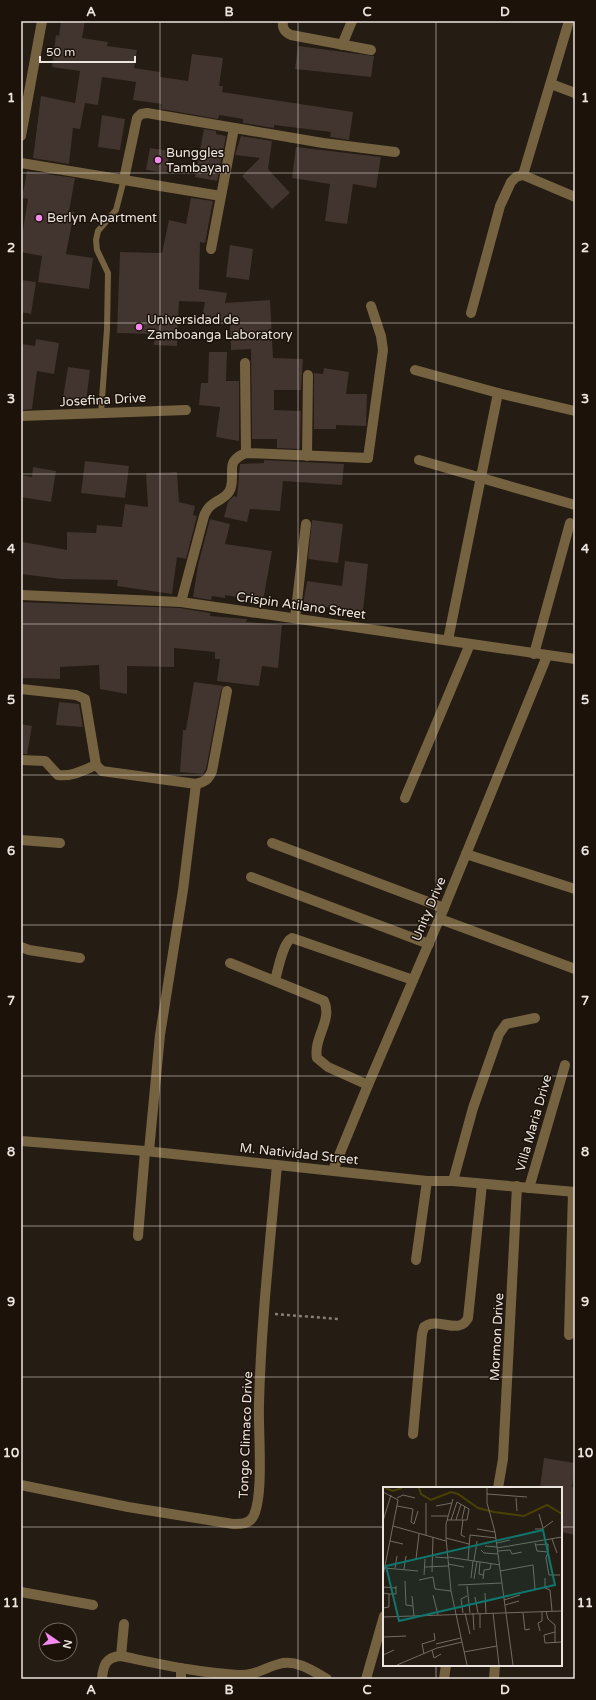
<svg xmlns="http://www.w3.org/2000/svg" width="596" height="1700" viewBox="0 0 596 1700" font-family="'Varela Round',sans-serif">
<style>
.building{fill:#42342f}
.lines{fill:none;stroke-linecap:round;stroke-linejoin:round}
.path{stroke:#867e77;stroke-width:2.5;stroke-dasharray:3 3;stroke-linecap:butt}
.service{stroke:#756240;stroke-width:6}
.minor{stroke:#756240;stroke-width:10}
.tertiary{stroke:#756240;stroke-width:10}
.grid{fill:none;stroke:#ebe4df;stroke-width:1;stroke-opacity:0.55}
.poi-dot{fill:#f489ef;stroke:#1c120a;stroke-width:1.5}
.labels{text-anchor:middle;dominant-baseline:central;stroke-width:3;stroke-linejoin:round;paint-order:stroke}
.poi-label{font-size:13px;fill:#ebe4df;stroke:#1c120a;text-anchor:start}
.street-label{font-size:13px;fill:#ebe4df;stroke:#1c120a}
.inset-river{fill:none;stroke:#494006;stroke-width:2}
.inset-road{fill:none;stroke:#746c65;stroke-width:1}
.view{fill:#0f766e;fill-opacity:0.15;stroke:#0f766e;stroke-width:2}
.inset-edge{fill:none;stroke:#ebe4df;stroke-width:2}
.neatline{fill:none;stroke:#ebe4df;stroke-width:1.5}
.grid-label{font-size:13px;text-anchor:middle;font-weight:bold;fill:#ebe4df}
</style>
<rect width="100%" height="100%" fill="#251c13"/>
<g class="building">
<polygon points="61,21 85,21 82,38 108,42 107,46 137,50 134,68 160,72 160,77 188,81 192,54 223,58 219,86 223,86 222,92 353,112 349,140 330,137 331,132 274,125 274,128 243,123 243,119 219,115 218,119 161,109 162,104 133,100 136,82 102,77 98,105 85,103 80,129 73,128 69,164 33,158 41,96 75,103 80,71 52,67 56,35 59,36"/>
<polygon points="298,46 374,56 371,77 295,69"/>
<polygon points="102,115 125,119 120,150 98,147"/>
<polygon points="204,129 216,131 216,134 226,136 217,181 195,177"/>
<polygon points="241,136 272,141 268,169 290,193 272,209 242,176 260,158 235,155"/>
<polygon points="296,147 381,157 376,188 353,184 347,224 325,221 330,184 292,178"/>
<polygon points="150,148 170,151 166,173 146,170"/>
<polygon points="27,171 75,178 69,211 74,212 66,254 93,258 89,289 38,282 42,256 21,252 21,242 28,199 22,198"/>
<polygon points="191,198 213,201 205,243 200,242 199,289 227,293 225,303 270,300 273,358 303,359 301,390 274,390 274,410 301,411 300,449 277,448 277,439 252,439 251,349 231,350 230,322 202,318 205,302 179,301 177,346 154,345 155,334 117,333 120,252 162,253 169,220 186,224"/>
<polygon points="230,245 253,249 249,280 226,277"/>
<polygon points="21,280 36,282 31,314 21,312"/>
<polygon points="36,339 59,343 54,374 37,371 32,409 21,410 21,344 35,346"/>
<polygon points="209,352 227,352 226,381 239,381 239,441 216,437 220,407 199,405 201,383 208,383"/>
<polygon points="68,367 90,370 86,402 63,398"/>
<polygon points="324,368 349,372 346,394 367,394 366,426 336,425 336,429 314,429 314,373 323,374"/>
<polygon points="264,460 344,464 342,485 283,481 280,511 250,509 247,522 224,517 228,502 234,496 237,497 240,464 264,463"/>
<polygon points="85,461 129,466 125,498 81,493"/>
<polygon points="33,467 56,471 51,502 21,497 21,475 32,477"/>
<polygon points="177,472 179,502 195,506 193,515 197,516 186,559 177,557 172,594 117,586 118,580 61,579 21,574 23,542 67,550 67,532 96,533 97,525 122,527 125,504 148,507 146,473"/>
<polygon points="210,519 230,524 225,544 272,551 263,601 225,595 225,598 212,596 211,600 193,597 198,565"/>
<polygon points="312,520 343,524 338,563 308,559"/>
<polygon points="345,561 368,564 363,611 303,605 307,581 342,586"/>
<polygon points="21,602 180,608 210,613 210,616 247,619 246,622 282,625 278,668 262,666 259,686 217,681 220,659 215,659 215,652 174,648 174,667 127,666 127,694 100,689 99,665 60,667 60,679 21,678"/>
<polygon points="194,682 224,686 221,690 206,769 203,774 180,772 183,730 186,730"/>
<polygon points="59,702 79,704 83,727 56,725"/>
<polygon points="21,724 32,726 27,754 21,754"/>
<polygon points="544,1458 575,1463 572,1487 575,1488 575,1535 561,1532 561,1488 540,1488"/>
</g>
<g class="lines">
<polyline class="path" points="275,1314 338,1319"/>
<polyline class="service" points="101,413 107,329 108,273 97,250 96,240 98,231 116,210 124,179"/>
<g class="minor">
<path d="M 283,21 C 282,28 284,32 291,35 L 371,50"/>
<polyline points="342,45 352,21"/>
<polyline points="551,84 575,93"/>
<polyline points="21,163 221,196"/>
<polyline points="523,175 569,21"/>
<polyline points="124,179 137,118 141,114 147,113 323,143 395,152"/>
<polyline points="211,249 234,128"/>
<polyline points="471,313 500,206 511,182 516,177 523,175 575,197"/>
<polyline points="245,363 246,453"/>
<polyline points="415,370 498,393 575,411"/>
<polyline points="21,416 186,410"/>
<polyline points="307,456 308,375"/>
<polyline points="419,460 575,505"/>
<polyline points="21,595 181,602 575,659"/>
<path d="M 181,602 L 204,516 C 206,511 208,507 213,504 C 220,499 229,496 231,487 C 235,471 225,461 246,453 L 368,458 L 383,350 L 381,336 L 371,306"/>
<polyline points="295,618 306,524"/>
<polyline points="448,640 498,393"/>
<polyline points="534,654 570,523"/>
<path d="M 21,689 L 76,695 L 85,699 L 96,765 L 102,771 L 196,784 C 205,782 209,779 212,771 L 227,691"/>
<path d="M 21,760 L 45,761 L 58,775 C 72,777 84,770 96,765"/>
<polyline points="405,798 470,644"/>
<polyline points="21,840 60,843"/>
<polyline points="272,843 444,908"/>
<polyline points="466,854 575,889"/>
<polyline points="251,877 429,944"/>
<polyline points="440,919 575,969"/>
<polyline points="21,947 29,950 80,958"/>
<path d="M 230,963 L 324,1001 C 333,1020 313,1038 317,1058 L 328,1067 L 368,1085"/>
<path d="M 275,980 C 278,970 283,942 292,938 L 413,980"/>
<polyline points="149,1151 160,1035 183,890 196,784"/>
<polyline points="333,1170 368,1085 444,908 547,656"/>
<polyline points="453,1181 473,1108 499,1034 506,1024 535,1018"/>
<polyline points="529,1188 565,1065"/>
<polyline points="138,1236 145,1151"/>
<polyline points="416,1260 427,1181"/>
<polyline points="569,1335 573,1192"/>
<path d="M 413,1434 L 422,1334 L 424,1327 C 438,1316 459,1336 468,1318 L 482,1184"/>
<path d="M 21,1485 L 128,1507 L 233,1524 C 242,1524 250,1524 254,1515 C 264,1492 258,1432 259,1404 C 261,1324 270,1244 277,1165"/>
<polyline points="498,1488 503,1459 517,1186"/>
<polyline points="21,1592 93,1605"/>
<polyline points="121,1656 124,1624"/>
<path d="M 102,1679 C 103,1665 106,1657 121,1656 C 160,1664 199,1673 238,1675 C 254,1676 264,1668 279,1664 C 296,1659 313,1671 327,1679"/>
<polyline points="181,1679 181,1668"/>
<polyline points="366,1679 384,1616"/>
<polyline points="444,1679 446,1665"/>
<polyline points="494,1679 495,1665"/>
</g>
<g class="tertiary">
<polyline points="21,136 42,21"/>
<polyline points="21,1141 145,1151 427,1181 453,1181 575,1192"/>
</g>
</g>
<path class="grid" d="M 160,21 L 160,1679M 298,21 L 298,1679M 436,21 L 436,1488M 21,173 L 575,173M 21,323 L 575,323M 21,474 L 575,474M 21,624 L 575,624M 21,775 L 575,775M 21,925 L 575,925M 21,1076 L 575,1076M 21,1226 L 575,1226M 21,1377 L 575,1377M 21,1527 L 384,1527M 561,1527 L 575,1527M 436,1665 L 436,1679"/>
<g class="poi-dot">
<circle cx="158" cy="160" r="4"/>
<circle cx="39" cy="218" r="4"/>
<circle cx="139" cy="327" r="4"/>
</g>
<g class="labels">
<g class="poi-label">
<text x="166" y="153">Bunggles<tspan x="166" dy="15">Tambayan</tspan></text>
<text x="47" y="218">Berlyn Apartment</text>
<text x="147" y="320">Universidad de<tspan x="147" dy="15">Zamboanga Laboratory</tspan></text>
</g>
<g class="street-label">
<text transform="translate(103 400) rotate(-3)">Josefina Drive</text>
<text transform="translate(301 606) rotate(8)">Crispin Atilano Street</text>
<text transform="translate(429 909) rotate(-67)">Unity Drive</text>
<text transform="translate(534 1123) rotate(-74)">Villa Maria Drive</text>
<text transform="translate(299 1154) rotate(6)">M. Natividad Street</text>
<text transform="translate(497 1337) rotate(-87)">Mormon Drive</text>
<text transform="translate(246 1435) rotate(-88)">Tongo Climaco Drive</text>
</g>
</g>
<g transform="translate(383 1487)">
<rect width="179" height="179" fill="#251c13"/>
<path class="inset-river" d="M 2,1 L 10,4 L 19,1M 36,1 L 38,7 L 48,13 L 68,5 L 75,7 L 95,21 L 111,25 L 141,29 L 164,18 L 179,27"/>
<path class="inset-road" d="M 104,1 L 104,16 L 112,45 L 130,178M 0,5 L 15,13 L 0,89M 104,7 L 144,10M 14,11 L 20,8 L 32,11M 133,11 L 134,24M 70,12 L 63,37 L 63,51 L 68,104 L 84,178M 14,19 L 30,22 L 28,35 L 31,37 L 35,24M 53,19 L 69,16M 156,27 L 160,41M 48,29 L 65,29M 79,32 L 82,19M 64,33 L 84,33 L 86,22 L 74,15 L 68,33M 73,33 L 78,17M 80,33 L 78,48 L 82,50M 0,34 L 8,8M 10,39 L 63,54M 94,42 L 112,45M 152,42 L 159,42 L 170,34M 43,48 L 43,16M 63,51 L 86,57M 169,52 L 174,66M 7,54 L 20,57M 114,56 L 127,53M 152,56 L 154,64 L 165,65 L 163,71 L 166,88 L 177,88M 152,58 L 165,57 L 165,65M 102,59 L 114,60M 114,61 L 179,50M 98,63 L 101,66 L 115,67M 115,64 L 127,63 L 129,67 L 139,65M 52,70 L 65,71M 65,70 L 117,78M 33,72 L 36,47M 85,73 L 87,48 L 113,51M 91,74 L 94,54M 97,75 L 96,87 L 100,88M 65,77 L 81,80M 42,80 L 65,79M 2,81 L 35,84M 12,81 L 14,69M 21,82 L 23,69M 117,84 L 150,78 L 152,102M 49,85 L 50,50M 41,88 L 42,72M 88,91 L 90,74M 162,91 L 162,101 L 167,103 L 169,124M 91,92 L 94,74M 100,92 L 101,83 L 107,82 L 108,77M 36,93 L 50,90 L 52,102M 22,94 L 23,118 L 30,119M 75,98 L 119,96M 84,99 L 87,126M 0,100 L 13,101M 52,102 L 68,104M 0,106 L 6,107 L 6,120 L 0,121M 102,106 L 103,126M 6,107 L 13,107 L 13,99M 50,108 L 55,128M 29,109 L 31,129M 92,110 L 95,126M 121,113 L 137,108M 122,118 L 136,114M 163,124 L 165,132 L 172,138 L 172,156M 80,126 L 78,112 L 84,109M 82,126 L 87,147M 90,126 L 91,143M 97,126 L 97,141M 110,126 L 116,178M 140,126 L 142,143 L 147,142M 0,130 L 179,124M 157,144 L 155,136 L 159,134 L 159,125M 172,145 L 161,148 L 162,156 L 179,155M 0,150 L 23,149M 53,157 L 78,151M 49,163 L 51,171 L 58,167M 81,165 L 114,159M 41,167 L 39,157 L 52,153 L 51,146M 0,168 L 11,163M 14,178 L 54,161 L 79,155"/>
<path class="view" d="M 160,43 L 172,98 L 16,134 L 3,79 Z"/>
<rect width="179" height="179" class="inset-edge"/>
</g>
<rect width="596" height="1700" fill="none" stroke="#1c120a" stroke-width="44"/>
<g transform="translate(58 1642) rotate(103)"><circle r="19" fill="#1c120a" stroke="#6f665f"/>
<path d="M0-3L7 15L0 10L-7 15Z" fill="#f489ef"/>
<text y="-6" font-size="11" font-weight="bold" text-anchor="middle" fill="#ebe4df">N</text>
</g>
<path d="M40 56v6h95v-6" fill="none" stroke="#ebe4df" stroke-width="2"/>
<text x="46" y="56" font-size="12" fill="#ebe4df" stroke="#1c120a" stroke-width="3" paint-order="stroke">50 m</text>
<rect x="22" y="22" width="552" height="1656" class="neatline"/>
<g class="grid-label">
<text x="91" y="16">A</text>
<text x="229" y="16">B</text>
<text x="367" y="16">C</text>
<text x="505" y="16">D</text>
<text x="11" y="102">1</text>
<text x="585" y="102">1</text>
<text x="11" y="252">2</text>
<text x="585" y="252">2</text>
<text x="11" y="403">3</text>
<text x="585" y="403">3</text>
<text x="11" y="553">4</text>
<text x="585" y="553">4</text>
<text x="11" y="704">5</text>
<text x="585" y="704">5</text>
<text x="11" y="855">6</text>
<text x="585" y="855">6</text>
<text x="11" y="1005">7</text>
<text x="585" y="1005">7</text>
<text x="11" y="1156">8</text>
<text x="585" y="1156">8</text>
<text x="11" y="1306">9</text>
<text x="585" y="1306">9</text>
<text x="11" y="1457">10</text>
<text x="585" y="1457">10</text>
<text x="11" y="1607">11</text>
<text x="585" y="1607">11</text>
<text x="91" y="1694">A</text>
<text x="229" y="1694">B</text>
<text x="367" y="1694">C</text>
<text x="505" y="1694">D</text>
</g>
</svg>
